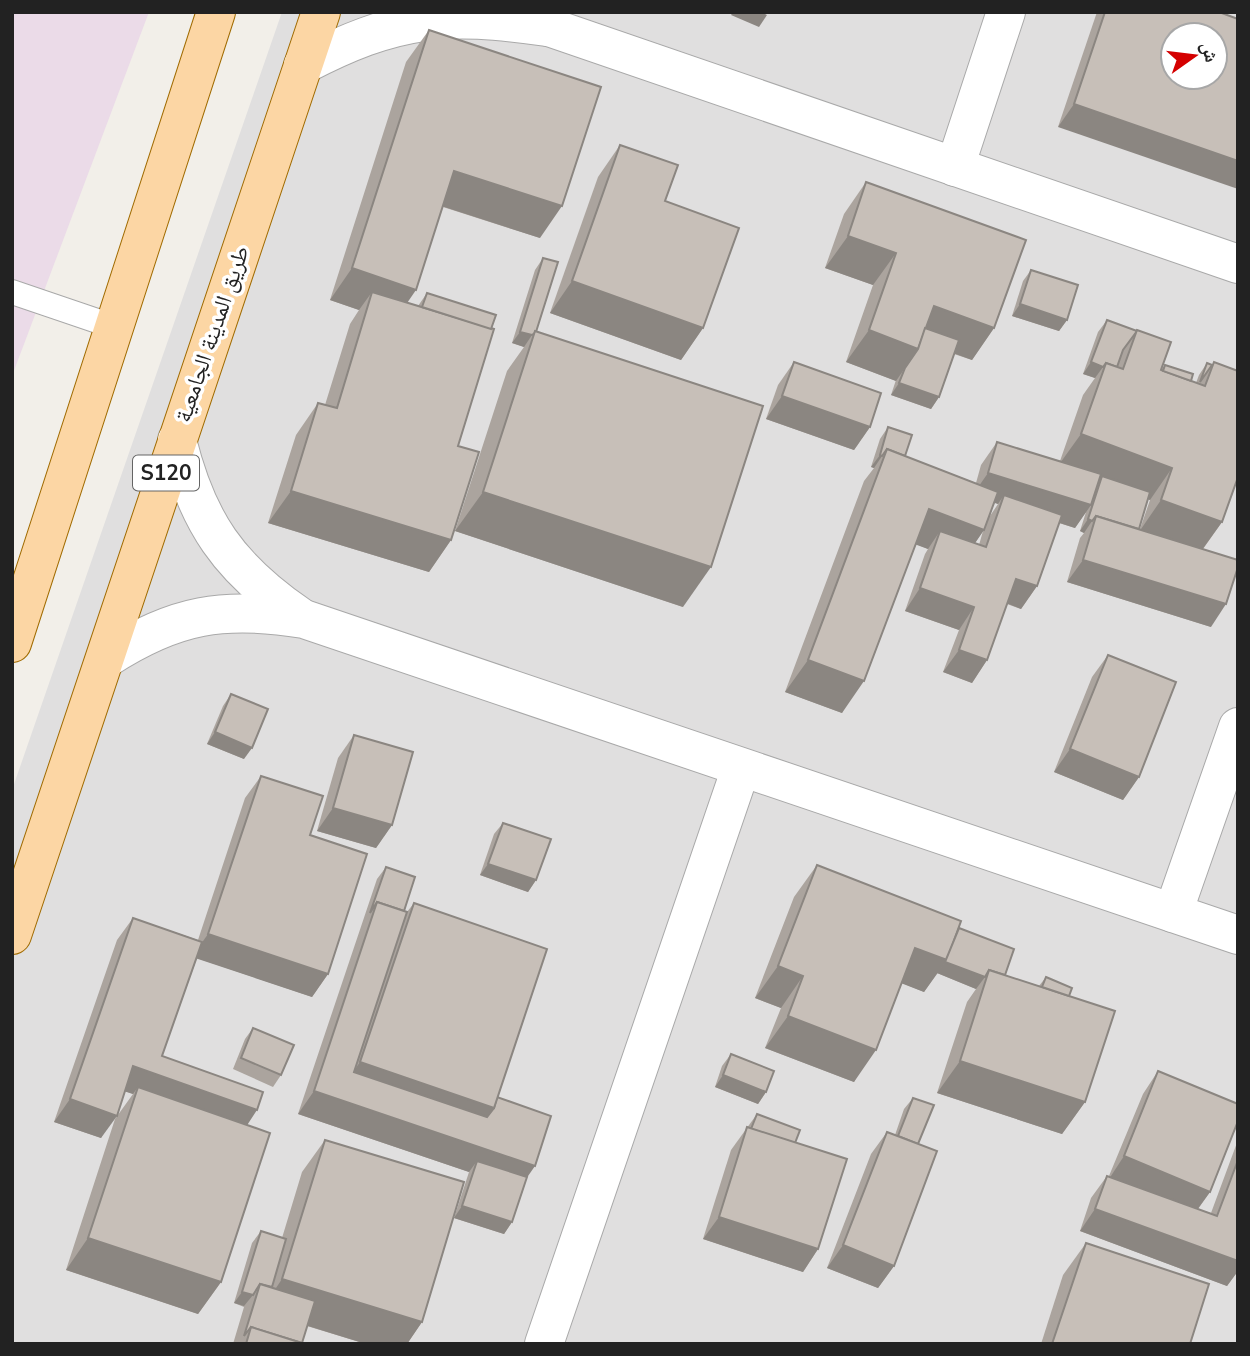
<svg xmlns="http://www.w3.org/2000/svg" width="1250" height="1356" viewBox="0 0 1250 1356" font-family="'Nunito Sans','Noto Naskh Arabic',sans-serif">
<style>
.residential{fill:#e0dfdf;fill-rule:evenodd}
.industrial{fill:#ebdbe8}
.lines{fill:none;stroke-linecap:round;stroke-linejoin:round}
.lane-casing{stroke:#a9a9a9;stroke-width:26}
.street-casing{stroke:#a9a9a9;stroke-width:40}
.primary-casing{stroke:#a06b00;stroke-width:40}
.lane{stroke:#fff;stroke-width:24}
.street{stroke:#fff;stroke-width:38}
.primary{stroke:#fcd6a4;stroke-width:38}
.wall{fill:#aba49e;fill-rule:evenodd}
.shaded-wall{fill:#8b8681}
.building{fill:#c7bfb8;stroke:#8b8681;stroke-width:2;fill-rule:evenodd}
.labels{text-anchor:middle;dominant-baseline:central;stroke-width:7;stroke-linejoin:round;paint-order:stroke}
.shield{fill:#fff;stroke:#646464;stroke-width:2}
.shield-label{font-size:21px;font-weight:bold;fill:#222}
.street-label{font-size:23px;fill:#222;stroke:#fff}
</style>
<rect width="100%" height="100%" fill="#f2efe9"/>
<path class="residential" d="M 282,12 L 1238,12 L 1238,1344 L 12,1344 L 12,790 ZM 1173,35 L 1215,35 L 1215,77 L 1173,77 Z"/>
<polygon class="industrial" points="12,12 149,12 12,376"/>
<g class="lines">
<g class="lane-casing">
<polyline id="lane" points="12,292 112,326"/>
</g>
<g class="street-casing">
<g id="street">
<polyline points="520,12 549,27 1238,264"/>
<path d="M 303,65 C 395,17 444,12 547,27"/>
<polyline points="955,167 1006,12"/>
<path d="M 177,440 C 197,522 229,568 299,616"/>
<path d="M 107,658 C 175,614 224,606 304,619 L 1238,935"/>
<polyline points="1173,913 1238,727"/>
<polyline points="544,1344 741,768"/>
</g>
</g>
<g class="primary-casing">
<g id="primary">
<polyline points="12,643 216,12"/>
<polyline points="12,935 321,12"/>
</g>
</g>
<use href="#lane" class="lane"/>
<use href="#street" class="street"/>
<use href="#primary" class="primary"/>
</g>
<g class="wall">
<polygon points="1097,12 1219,12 1058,127"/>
<polygon points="429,30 540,238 443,207 407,303 418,306 427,293 458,446 451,540 429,572 268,523 296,435 318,403 325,405 350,324 359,310 330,300 406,62"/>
<polygon points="620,145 665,201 703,328 681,360 550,313 598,177"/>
<polygon points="866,182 994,328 972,360 954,354 939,397 931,409 891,395 896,380 896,381 846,362 873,285 825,268 844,214"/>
<polygon points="543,258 536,332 683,607 455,531 507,371 524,347 512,343 535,270"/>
<polygon points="1031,270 1067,320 1059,331 1012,316 1023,281"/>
<path d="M 1107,320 L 1137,331 L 1161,370 L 1165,365 L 1191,381 L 1196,383 L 1199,375 L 1207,363 L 1212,365 L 1214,362 L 1222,522 L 1203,549 L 1211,627 L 1067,582 L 1080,538 L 1084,533 L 1080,531 L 1086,512 L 1075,528 L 1059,523 L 1037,586 L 1021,609 L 1007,604 L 987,660 L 972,683 L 943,672 L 959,630 L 905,611 L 925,554 L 928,549 L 916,544 L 842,713 L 785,692 L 864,481 L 874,468 L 871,467 L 880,439 L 888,427 L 905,456 L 976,483 L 981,465 L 997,442 L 1060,461 L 1083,395 L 1095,378 L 1083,374 L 1098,332 ZM 1148,499 L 1150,500 L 1140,529 L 1139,529 ZM 994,502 L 998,504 L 990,516 ZM 983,531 L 979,545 L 975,543 Z"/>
<polygon points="794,362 870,427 854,450 766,419 778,385"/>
<polygon points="1108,655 1139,777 1123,800 1054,772 1092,677"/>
<polygon points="231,694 244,759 207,744 223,706"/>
<polygon points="354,735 392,825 376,848 317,831 338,758"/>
<polygon points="261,776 310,835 328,974 312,997 197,958 162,1056 247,1125 221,1282 198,1314 66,1270 115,1119 133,1094 125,1091 101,1138 54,1122 117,940 133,918 198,940 245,798"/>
<polygon points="503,823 536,880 528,892 480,875 494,834"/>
<polygon points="817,865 959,928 1005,975 1039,986 1046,977 1069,996 1085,1102 1062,1134 937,1093 967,1002 976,989 937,973 924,992 902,983 854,1082 765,1048 781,1008 755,998 794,897"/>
<polygon points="386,867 404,911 407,912 414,903 497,1097 527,1177 512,1222 504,1234 454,1218 469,1172 298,1114 377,879"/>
<polygon points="253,1028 281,1075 273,1087 233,1069 245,1039"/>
<polygon points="731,1054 766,1092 758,1104 715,1087 722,1066"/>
<polygon points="1158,1071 1210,1192 1198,1209 1211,1213 1238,1140 1238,1271 1227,1286 1080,1231 1091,1198 1107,1176 1109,1176 1143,1094"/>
<polygon points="913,1098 918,1144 894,1266 878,1288 827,1268 871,1154 887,1132 895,1135 904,1109"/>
<polygon points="757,1114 795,1143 818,1249 803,1272 703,1239 731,1150"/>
<polygon points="325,1140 422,1322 407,1344 366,1344 307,1326 302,1343 305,1344 233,1344 244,1307 234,1303 252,1243 261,1231 282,1238 302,1172"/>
<polygon points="1086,1243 1190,1344 1041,1344 1063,1275"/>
</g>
<g class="shaded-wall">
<polygon points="733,12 761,12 767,15 759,27 731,15"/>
<polygon points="1074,104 1238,161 1238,189 1058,127"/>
<polygon points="454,171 562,206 540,238 432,203"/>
<polygon points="848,236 896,253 873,285 825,268"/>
<polygon points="352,268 416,290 394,322 372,292 359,310 330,300"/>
<polygon points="572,281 703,328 681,360 550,313"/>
<polygon points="1020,304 1067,320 1059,331 1012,316"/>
<polygon points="934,306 994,328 972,360 915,339"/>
<polygon points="869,330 918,349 896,381 846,362"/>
<polygon points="520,332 532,335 524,347 512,343"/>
<polygon points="1091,362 1103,367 1095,378 1083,374"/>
<polygon points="899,383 939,397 931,409 891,395"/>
<polygon points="782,396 870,427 854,450 766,419"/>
<polygon points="1081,434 1172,468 1150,500 1100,482 1102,476 1099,481 1058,466"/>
<polygon points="880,455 882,456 874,468 871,467"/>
<polygon points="988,473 1091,505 1075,528 1001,504 1004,495 998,504 972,496"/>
<polygon points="291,491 451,540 429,572 268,523"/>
<polygon points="483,492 711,567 683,607 455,531"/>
<polygon points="1161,500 1222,522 1199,554 1139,532"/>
<polygon points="929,509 984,530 962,562 940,531 928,549 906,541"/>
<polygon points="1088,519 1092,521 1084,533 1080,531"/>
<polygon points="1083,560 1226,604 1211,627 1067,582"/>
<polygon points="1016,579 1037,586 1021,609 1001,601"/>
<polygon points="920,588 974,607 959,630 905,611"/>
<polygon points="959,650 987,660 972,683 943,672"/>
<polygon points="808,660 864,681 842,713 785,692"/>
<polygon points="215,732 252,748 244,759 207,744"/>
<polygon points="1070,749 1139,777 1123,800 1054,772"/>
<polygon points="333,808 392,825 376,848 317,831"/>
<polygon points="488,864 536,880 528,892 480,875"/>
<polygon points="208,934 328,974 312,997 192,957"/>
<polygon points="915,948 947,960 924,992 893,980"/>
<polygon points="945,962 985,977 976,989 937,973"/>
<polygon points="778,966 803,976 781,1008 755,998"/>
<polygon points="788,1016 876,1050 854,1082 765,1048"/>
<polygon points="960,1061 1085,1102 1062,1134 937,1093"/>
<polygon points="360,1062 494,1108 471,1140 338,1094"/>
<polygon points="133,1066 257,1110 242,1133 138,1087 133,1094 117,1089"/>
<polygon points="723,1075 766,1092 758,1104 715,1087"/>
<polygon points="314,1091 535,1166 519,1189 477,1161 469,1172 298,1114"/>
<polygon points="70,1099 117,1116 101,1138 54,1122"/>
<polygon points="1124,1156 1210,1192 1194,1214 1109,1179"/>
<polygon points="462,1206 512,1222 504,1234 454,1218"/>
<polygon points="1095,1209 1238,1261 1238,1271 1227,1286 1080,1231"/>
<polygon points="719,1217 818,1249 803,1272 703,1239"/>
<polygon points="88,1238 221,1282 198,1314 66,1270"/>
<polygon points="843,1245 894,1266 878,1288 827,1268"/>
<polygon points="282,1279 422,1322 407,1344 366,1344 253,1309 268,1300"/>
<polygon points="242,1292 253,1295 244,1306 234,1303"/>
</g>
<g class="building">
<path d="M 1105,12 L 1219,12 L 1238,19 L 1238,161 L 1074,104 ZM 1173,35 L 1215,35 L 1215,77 L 1173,77 Z"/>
<polygon points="429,30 601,87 562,206 454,171 416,290 352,268"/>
<polygon points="620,145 678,165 665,201 739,228 703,328 572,281"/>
<polygon points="866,182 1026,240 994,328 934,306 918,349 869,330 896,253 848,236"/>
<polygon points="543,258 558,262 536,332 532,335 520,332"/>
<polygon points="1031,270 1078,285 1067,320 1020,304"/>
<polygon points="372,292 494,329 458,446 479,452 451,540 291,491 318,403 337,408"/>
<polygon points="427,293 496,315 491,329 422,307"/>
<polygon points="1107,320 1137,331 1123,350 1117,367 1106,363 1103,367 1091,362"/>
<polygon points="925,328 959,340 939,397 899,383 905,368 918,349"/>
<polygon points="1137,330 1171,342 1161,370 1205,386 1214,362 1238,371 1238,477 1222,522 1161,500 1172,468 1081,434 1106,363 1123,369"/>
<polygon points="535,331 763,406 711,567 483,492"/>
<polygon points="794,362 881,393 870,427 782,396"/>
<polygon points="1207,363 1212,365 1200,382"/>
<polygon points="1165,365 1193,374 1191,381 1163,371"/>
<polygon points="888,427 912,435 905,456 887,449 882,456 880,455"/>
<polygon points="997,442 1101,474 1091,505 988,473"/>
<polygon points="887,449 998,492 984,530 929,509 864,681 808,660"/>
<polygon points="1102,476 1150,492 1139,529 1096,516 1092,521 1088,519"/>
<polygon points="1004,495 1062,515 1037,586 1016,579 987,660 959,650 974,607 920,588 940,531 986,547"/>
<polygon points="1096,516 1238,560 1238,567 1226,604 1083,560"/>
<polygon points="1108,655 1176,682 1139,777 1070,749"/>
<polygon points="231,694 268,709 252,748 215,732"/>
<polygon points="354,735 413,752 392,825 333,808"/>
<polygon points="261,776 323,796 310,835 367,854 328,974 208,934"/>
<polygon points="503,823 551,839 536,880 488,864"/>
<polygon points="817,865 961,921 947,960 915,948 876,1050 788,1016 803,976 778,966"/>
<polygon points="386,867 415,877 404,911 377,902 370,913"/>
<polygon points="377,902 407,912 354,1072 487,1117 494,1108 497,1097 551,1116 535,1166 314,1091"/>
<polygon points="414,903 547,949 494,1108 360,1062"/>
<polygon points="133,918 202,942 162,1056 263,1092 257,1110 133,1066 117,1116 70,1099"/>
<polygon points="959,928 1014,949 1005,975 989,970 985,977 945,962"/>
<polygon points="989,970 1115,1011 1085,1102 960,1061"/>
<polygon points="1046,977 1072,988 1069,996 1042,987"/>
<polygon points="253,1028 294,1045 281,1075 241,1058"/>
<polygon points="731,1054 774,1071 766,1092 723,1075"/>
<polygon points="1158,1071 1238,1104 1238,1121 1210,1192 1124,1156"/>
<polygon points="138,1087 270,1133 221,1282 88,1238"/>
<polygon points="913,1098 934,1105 918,1144 898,1136"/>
<polygon points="757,1114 800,1130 795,1143 751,1129"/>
<polygon points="747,1127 847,1159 818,1249 719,1217"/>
<polygon points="887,1132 937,1151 894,1266 843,1245"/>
<polygon points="325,1140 464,1182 422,1322 282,1279"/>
<polygon points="1238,1160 1238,1261 1095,1209 1107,1176 1217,1216"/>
<polygon points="477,1161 527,1177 512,1222 462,1206"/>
<polygon points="261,1231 286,1239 272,1287 260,1284 253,1295 242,1292"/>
<polygon points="1086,1243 1209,1284 1190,1344 1052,1344"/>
<polygon points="260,1284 315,1301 302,1343 251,1327 244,1336"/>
<polygon points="251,1327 305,1344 246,1344"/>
</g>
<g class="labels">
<rect class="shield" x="133" y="455.5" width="66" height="35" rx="5"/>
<g class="shield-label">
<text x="166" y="473">S120</text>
</g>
<g class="street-label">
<text transform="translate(212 334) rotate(-71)">طريق المدينة الجامعية</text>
</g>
</g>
<rect width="1250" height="1356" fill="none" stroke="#222222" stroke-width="28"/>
<g transform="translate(1194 56) rotate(76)"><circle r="33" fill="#ffffff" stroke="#a7a7a7" stroke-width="2"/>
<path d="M0-5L12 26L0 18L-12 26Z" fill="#d40000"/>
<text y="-10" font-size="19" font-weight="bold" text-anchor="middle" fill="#222222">ش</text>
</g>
</svg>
